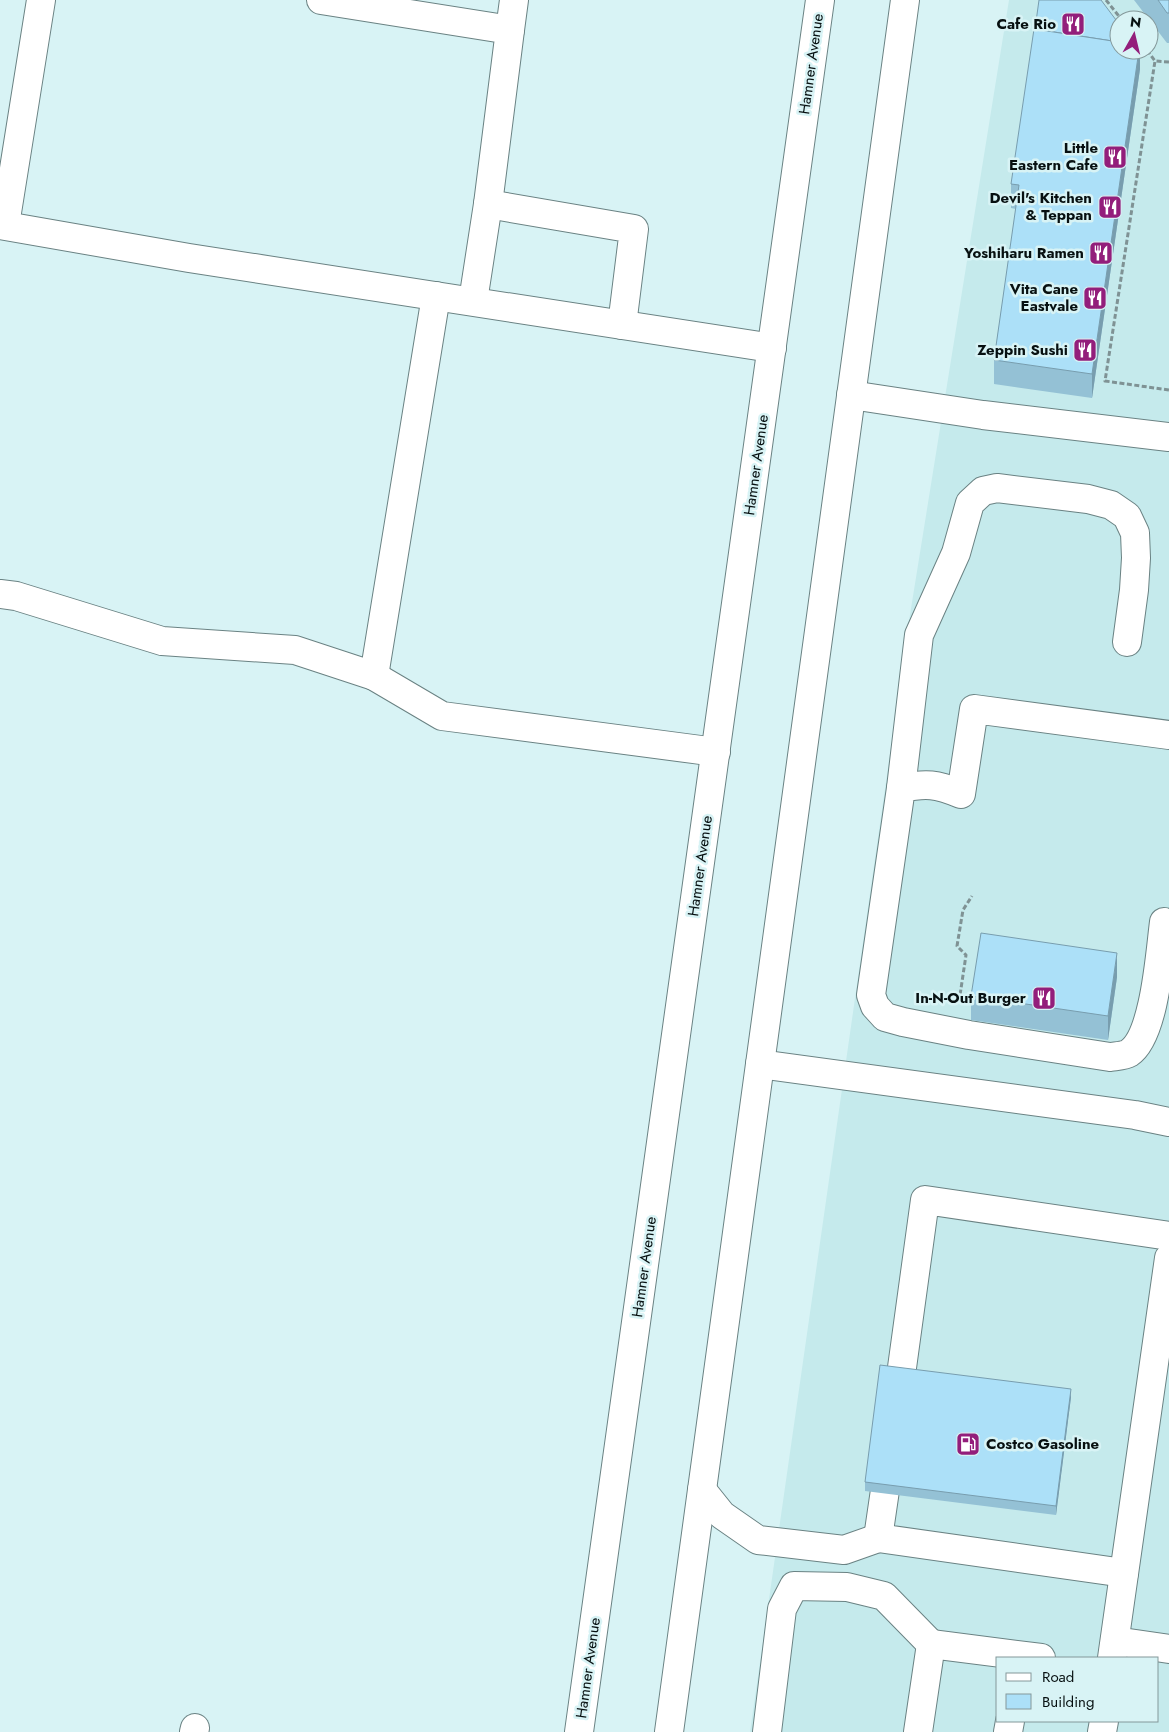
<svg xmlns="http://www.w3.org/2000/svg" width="1169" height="1732" viewBox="0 0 1169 1732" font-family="Jost,sans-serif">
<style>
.built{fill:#c5eaec;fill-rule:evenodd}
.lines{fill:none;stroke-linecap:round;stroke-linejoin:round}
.minor-casing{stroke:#6a8283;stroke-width:30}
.major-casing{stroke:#6a8283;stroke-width:30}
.path{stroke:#7f9294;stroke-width:3;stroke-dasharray:5 2.5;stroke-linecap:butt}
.minor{stroke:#fff;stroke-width:28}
.major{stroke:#fff;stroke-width:28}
.wall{fill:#94c1d5}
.shaded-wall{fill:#789dae}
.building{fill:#ace0f8;stroke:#789dae}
.labels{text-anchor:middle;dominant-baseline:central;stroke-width:5;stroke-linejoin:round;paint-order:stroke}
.poi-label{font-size:15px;font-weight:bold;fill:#071011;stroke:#d8f3f5;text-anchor:end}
.street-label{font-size:15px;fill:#071011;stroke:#d8f3f5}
</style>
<rect width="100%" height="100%" fill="#d8f3f5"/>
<path class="built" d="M 1009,0 L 1169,0 L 1169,1732 L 750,1732 L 909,621 ZM 1119,20 L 1149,20 L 1149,50 L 1119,50 ZM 998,1658 L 1158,1658 L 1158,1721 L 998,1721 Z"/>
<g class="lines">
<g class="minor-casing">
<g id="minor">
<polyline points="321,0 510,30 488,204 473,301"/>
<polyline points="510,30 514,0"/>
<polyline points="488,204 634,229 622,325"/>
<polyline points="0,225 189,258 772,348"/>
<polyline points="5,225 41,0"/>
<polyline points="851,395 983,415 1169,437"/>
<polyline points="0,594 16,596 162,641 295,650 374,676 436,296"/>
<polyline points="374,676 442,716 716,752"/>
<polyline points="901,788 919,635 956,553 970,503 983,491 997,488 1088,499 1111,505 1127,516 1135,533 1136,558 1134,590 1127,642"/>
<path d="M 1164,922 C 1160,952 1155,1036 1129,1053 C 1124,1056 1116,1056 1110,1057 L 969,1035 L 903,1022 L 885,1017 L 875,1006 L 871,995 L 901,788 C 927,783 936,784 961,794 L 974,709 L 1169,735"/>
<polyline points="760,1064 1135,1115 1169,1122"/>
<polyline points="897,1404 925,1200 1169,1236"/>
<polyline points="890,1456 878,1538 1124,1573"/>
<polyline points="702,1490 722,1515 758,1540 844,1550 878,1538"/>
<polyline points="1115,1641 1169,1649"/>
<polyline points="1112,1658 1169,1258"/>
<polyline points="194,1732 195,1728"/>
<polyline points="767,1732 782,1609 794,1586 847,1587 884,1596 931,1644"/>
<polyline points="918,1732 931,1644 1041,1658"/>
<polyline points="1008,1732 1010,1721"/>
<polyline points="1102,1732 1104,1721"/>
</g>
</g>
<g class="major-casing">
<g id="major">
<polyline points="579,1732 820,0"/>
<polyline points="669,1732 905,0"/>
</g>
</g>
<g class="path">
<polyline points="1106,0 1122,20"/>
<polyline points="1147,50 1155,61"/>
<polyline points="1169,62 1155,61 1105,381 1169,390"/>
<polyline points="959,1002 966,955 957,946 963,910 972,896"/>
</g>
<use href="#minor" class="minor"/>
<use href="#major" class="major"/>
</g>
<g class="wall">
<polygon points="1134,0 1169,0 1169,43 1167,43"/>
<polygon points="1119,50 1140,50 1140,69 1092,398 994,384 994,360 1016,209 1011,208 1011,184"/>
<polygon points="1117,977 1108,1040 971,1020 971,996"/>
<polygon points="1071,1397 1056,1515 865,1491 865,1482"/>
</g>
<g class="shaded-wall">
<polygon points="1139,50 1140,50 1140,69 1092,398 1092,374"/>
<polygon points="1117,953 1117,977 1108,1040 1108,1016"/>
<polygon points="1071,1389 1071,1397 1056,1515 1056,1506"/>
</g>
<g class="building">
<polygon points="1039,0 1101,0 1119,24 1119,42 1035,29"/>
<polygon points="1158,0 1169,0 1169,13 1167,13"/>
<polygon points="1034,29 1119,42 1119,50 1139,50 1092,374 994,360 1019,185 1011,184"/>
<polygon points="981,933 1117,953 1108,1016 971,996"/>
<polygon points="880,1365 1071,1389 1056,1506 865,1482"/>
</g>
<defs>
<g id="restaurant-square" transform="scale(1.25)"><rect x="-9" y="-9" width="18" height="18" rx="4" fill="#931e7b" stroke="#d8f3f5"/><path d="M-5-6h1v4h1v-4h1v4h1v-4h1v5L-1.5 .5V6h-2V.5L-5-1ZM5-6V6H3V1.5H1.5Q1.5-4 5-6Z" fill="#fff"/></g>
<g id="fuel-square" transform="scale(1.25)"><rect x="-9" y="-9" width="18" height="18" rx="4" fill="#931e7b" stroke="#d8f3f5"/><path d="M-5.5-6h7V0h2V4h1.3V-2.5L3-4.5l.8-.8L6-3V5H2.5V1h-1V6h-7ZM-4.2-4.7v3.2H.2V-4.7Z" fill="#fff"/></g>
</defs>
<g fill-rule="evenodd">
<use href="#restaurant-square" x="1073" y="24"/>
<use href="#restaurant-square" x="1115" y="157"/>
<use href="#restaurant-square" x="1110" y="207"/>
<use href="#restaurant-square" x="1101" y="253"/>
<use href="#restaurant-square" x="1095" y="298"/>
<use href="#restaurant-square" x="1085" y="350"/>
<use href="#restaurant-square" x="1044" y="998"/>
<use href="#fuel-square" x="968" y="1444"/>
</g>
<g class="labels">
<g class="poi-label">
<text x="1056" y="24">Cafe Rio</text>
<text x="1098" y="148">Little<tspan x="1098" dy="17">Eastern Cafe</tspan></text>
<text x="1092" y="198">Devil's Kitchen<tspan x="1092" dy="17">&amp; Teppan</tspan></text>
<text x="1084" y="253">Yoshiharu Ramen</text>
<text x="1078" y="289">Vita Cane<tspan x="1078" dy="17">Eastvale</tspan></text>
<text x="1068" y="350">Zeppin Sushi</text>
<text x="1026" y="998">In-N-Out Burger</text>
<text x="986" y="1444" text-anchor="start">Costco Gasoline</text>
</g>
<g class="street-label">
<text transform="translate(811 64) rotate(-82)">Hamner Avenue</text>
<text transform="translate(756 465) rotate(-82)">Hamner Avenue</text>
<text transform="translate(700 866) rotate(-82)">Hamner Avenue</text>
<text transform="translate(644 1267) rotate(-82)">Hamner Avenue</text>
<text transform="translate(588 1668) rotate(-82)">Hamner Avenue</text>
</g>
</g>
<rect x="996" y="1657" width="162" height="65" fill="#d8f3f5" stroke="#84989a"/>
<rect x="1006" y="1673" width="25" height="8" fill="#ffffff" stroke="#84989a"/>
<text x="1042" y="1682" font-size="15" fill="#071011">Road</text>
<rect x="1006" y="1694" width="25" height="15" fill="#ace0f8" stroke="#84989a"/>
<text x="1042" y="1707" font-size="15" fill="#071011">Building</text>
<g transform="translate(1134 35) rotate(8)"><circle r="24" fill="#d8f3f5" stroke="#84989a"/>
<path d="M0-4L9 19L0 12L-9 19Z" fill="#931e7b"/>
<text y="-8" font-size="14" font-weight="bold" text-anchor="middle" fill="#071011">N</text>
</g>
</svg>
